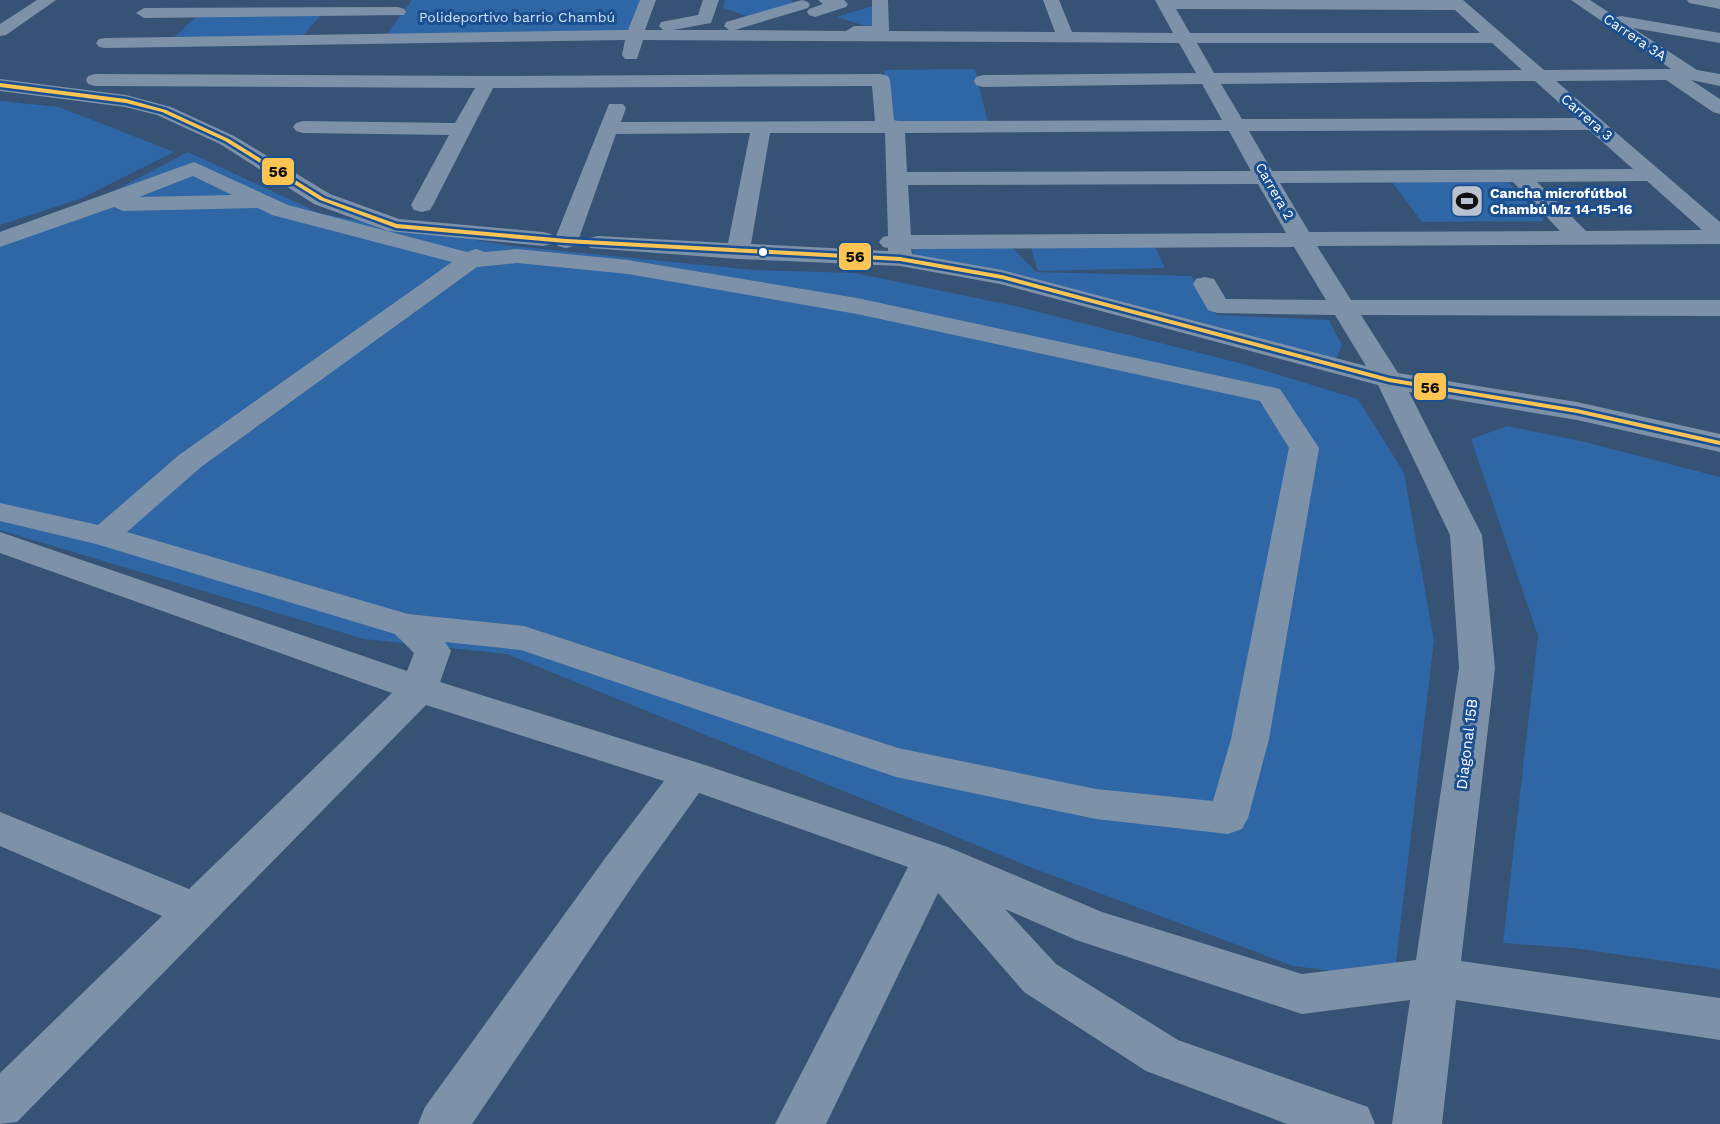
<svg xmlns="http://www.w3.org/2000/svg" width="1720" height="1124" viewBox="0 0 1720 1124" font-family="'Work Sans',sans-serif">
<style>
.green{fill:#2f66a5}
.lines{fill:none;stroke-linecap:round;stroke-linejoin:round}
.minor{fill:#7d92a8;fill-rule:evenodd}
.bus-1-casing{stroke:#1b4f8f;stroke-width:5}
.bus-1{fill:#fcc553;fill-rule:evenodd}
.bus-dot{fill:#fff;stroke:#1b4f8f;stroke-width:2}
.labels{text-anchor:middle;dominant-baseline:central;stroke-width:6;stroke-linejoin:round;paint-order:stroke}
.far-park-label{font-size:14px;fill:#cfe3fa;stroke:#1b4f8f}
.far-street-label{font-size:14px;fill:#fff;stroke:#1b4f8f}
.far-poi-label{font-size:14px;font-weight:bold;fill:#fff;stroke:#1b4f8f;text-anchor:start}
.street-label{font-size:15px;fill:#fff;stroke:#1b4f8f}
.line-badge{stroke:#1b4f8f;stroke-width:2}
.pale-badge-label{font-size:16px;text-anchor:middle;font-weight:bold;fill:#111}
</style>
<rect width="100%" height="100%" fill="#365274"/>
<g class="green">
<polygon points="412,0 642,0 628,34 386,35"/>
<polygon points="725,0 792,0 792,6 753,18 723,8"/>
<polygon points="875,5 875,29 837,17"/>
<polygon points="323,13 300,39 170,41 199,14"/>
<polygon points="975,69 988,123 888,124 884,70"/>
<polygon points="0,101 59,107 174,152 80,199 0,225"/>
<polygon points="188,152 321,214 512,246 753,270 855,273 1015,306 1243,364 1358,399 1404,473 1434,640 1394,979 1293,966 1035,869 507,654 364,639 0,530 0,231 89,204"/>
<polygon points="1507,181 1544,221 1422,222 1392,182"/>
<polygon points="1153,242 1165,268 1038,271 1030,245"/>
<polygon points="913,246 1012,247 1036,272 1191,276 1216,315 1329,320 1342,345 1336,359 912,260"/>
<polygon points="1507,426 1581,441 1720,477 1720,969 1573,948 1503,943 1538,636 1471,439"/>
</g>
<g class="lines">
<g class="minor">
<polygon points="37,0 56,0 6,35 0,36 0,24"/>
<path d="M 640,0 L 656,0 L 645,30 L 663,30 L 659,26 L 661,22 L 698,15 L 703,0 L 719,0 L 711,23 L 673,30 L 729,30 L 724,26 L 726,22 L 802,0 L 808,2 L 810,5 L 808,8 L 735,30 L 846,31 L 854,26 L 872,26 L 872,0 L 888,0 L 889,31 L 1055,32 L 1043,0 L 1059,0 L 1072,32 L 1173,33 L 1155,0 L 1463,0 L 1544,70 L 1671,69 L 1571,0 L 1590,0 L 1616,17 L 1621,16 L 1720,33 L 1720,43 L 1633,28 L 1697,70 L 1720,74 L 1720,86 L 1691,80 L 1720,99 L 1720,114 L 1713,112 L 1666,80 L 1556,81 L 1720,222 L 1720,244 L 1317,246 L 1351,300 L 1720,300 L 1720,316 L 1361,315 L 1398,373 L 1577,402 L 1720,434 L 1720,452 L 1577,420 L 1409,392 L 1482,535 L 1495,668 L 1461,961 L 1720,998 L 1720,1040 L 1456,1000 L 1442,1124 L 1392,1124 L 1410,1000 L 1302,1014 L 1076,940 L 1005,909 L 1056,964 L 1178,1040 L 1368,1107 L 1375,1124 L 1287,1124 L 1146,1071 L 1024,992 L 938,893 L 826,1124 L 775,1124 L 908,867 L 699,793 L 636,881 L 472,1124 L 418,1124 L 425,1107 L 606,857 L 664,781 L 426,705 L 17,1122 L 0,1124 L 0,1073 L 162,916 L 0,846 L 0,812 L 189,889 L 392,693 L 0,553 L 0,532 L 407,671 L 414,653 L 395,634 L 96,544 L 0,521 L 0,503 L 98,525 L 179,455 L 452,262 L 272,215 L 258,208 L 123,211 L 114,207 L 0,247 L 0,232 L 194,162 L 288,205 L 467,252 L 476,249 L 485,252 L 517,249 L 628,260 L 857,298 L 1280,389 L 1319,448 L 1269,739 L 1248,818 L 1242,829 L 1228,834 L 1096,819 L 896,777 L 521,650 L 445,642 L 451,651 L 440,682 L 705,765 L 948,847 L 1102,912 L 1302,974 L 1416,960 L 1459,668 L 1450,535 L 1378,385 L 1000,284 L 900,266 L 738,259 L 590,248 L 586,243 L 590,238 L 598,236 L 728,243 L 750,133 L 616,134 L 578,241 L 574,246 L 566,248 L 558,246 L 554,241 L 609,104 L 623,104 L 626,108 L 621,122 L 875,121 L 872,86 L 493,88 L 433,205 L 430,210 L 422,212 L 414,210 L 411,205 L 449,135 L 303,133 L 296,131 L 293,127 L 296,123 L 303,121 L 455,123 L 475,88 L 95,86 L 88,84 L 86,80 L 88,76 L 95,74 L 487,76 L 881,74 L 888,76 L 890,80 L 894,120 L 898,121 L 1222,120 L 1202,84 L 983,87 L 976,85 L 974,81 L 976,77 L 983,75 L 1196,73 L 1179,43 L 643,40 L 637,59 L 625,59 L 622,55 L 625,40 L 105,48 L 99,47 L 96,43 L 99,39 L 105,38 L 628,30 ZM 1176,9 L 1455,10 L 1480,33 L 1190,33 ZM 1197,43 L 1492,43 L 1522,70 L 1214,73 ZM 1535,81 L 1576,118 L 1242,119 L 1221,84 ZM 1589,130 L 1633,169 L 1272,171 L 1249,131 ZM 1229,131 L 1251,171 L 907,172 L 905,133 ZM 770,133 L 885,133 L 888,236 L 883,237 L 879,242 L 883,247 L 888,248 L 888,251 L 751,244 ZM 193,176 L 232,195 L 139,197 ZM 1647,181 L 1702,230 L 1586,231 L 1537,182 ZM 1513,182 L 1560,231 L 1309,232 L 1280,183 ZM 1258,184 L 1286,233 L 911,235 L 908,185 ZM 1294,247 L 1326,300 L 1231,299 L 1226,299 L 1214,279 L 1205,277 L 1196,279 L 1193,284 L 1208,310 L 1217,313 L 1335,315 L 1366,366 L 1002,270 L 912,254 L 911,249 ZM 517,263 L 628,274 L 857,314 L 1260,401 L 1289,448 L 1231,739 L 1213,801 L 1096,789 L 898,748 L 536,630 L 524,626 L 408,614 L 127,532 L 201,467 L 477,267 Z"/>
<polygon points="818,0 844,0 848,4 846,7 815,17 809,15 807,12 809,9 823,4"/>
<polygon points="1687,0 1720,0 1720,9 1689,3"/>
<polygon points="398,7 404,9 406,12 404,15 144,18 136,13 144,8"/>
<polygon points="0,79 126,95 171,107 234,136 330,194 399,219 543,232 551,234 555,239 551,244 543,246 388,231 314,204 220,144 157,115 125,107 0,91"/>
</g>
<g class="bus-1-casing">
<polygon id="bus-1" points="0,83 126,99 166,110 229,139 324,198 397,224 566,239 900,257 1002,275 1389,378 1577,409 1720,441 1720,445 1577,413 1389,382 1002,279 900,261 566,243 396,228 320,200 225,141 162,112 126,103 0,87"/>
</g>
<use href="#bus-1" class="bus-1"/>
</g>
<defs>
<g id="stadium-square" transform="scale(1.725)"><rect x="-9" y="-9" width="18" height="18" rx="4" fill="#b9c2ce" stroke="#1b4f8f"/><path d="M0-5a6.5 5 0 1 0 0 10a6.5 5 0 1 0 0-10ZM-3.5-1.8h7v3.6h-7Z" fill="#111"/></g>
</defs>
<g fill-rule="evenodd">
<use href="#stadium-square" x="1467" y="201"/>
</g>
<circle class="bus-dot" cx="763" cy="252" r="5"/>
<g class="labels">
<g class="far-park-label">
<text x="517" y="17">Polideportivo barrio Chambú</text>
</g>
<g class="far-street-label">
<text transform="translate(1635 37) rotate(34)">Carrera 3A</text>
<text transform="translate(1587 117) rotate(41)">Carrera 3</text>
<text transform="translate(1275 191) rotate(60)">Carrera 2</text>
</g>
<g class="far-poi-label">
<text x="1490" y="193">Cancha microfútbol<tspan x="1490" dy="16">Chambú Mz 14-15-16</tspan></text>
</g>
<g class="street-label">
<text transform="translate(1467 744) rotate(-83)">Diagonal 15B</text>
</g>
</g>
<g class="line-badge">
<rect x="261" y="157" width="34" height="29" rx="6" fill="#fcc553"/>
<rect x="838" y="242" width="34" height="29" rx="6" fill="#fcc553"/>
<rect x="1413" y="372" width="34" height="29" rx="6" fill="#fcc553"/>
</g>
<g class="pale-badge-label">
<text x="278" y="177">56</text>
<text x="855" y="262">56</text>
<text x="1430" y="393">56</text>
</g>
</svg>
